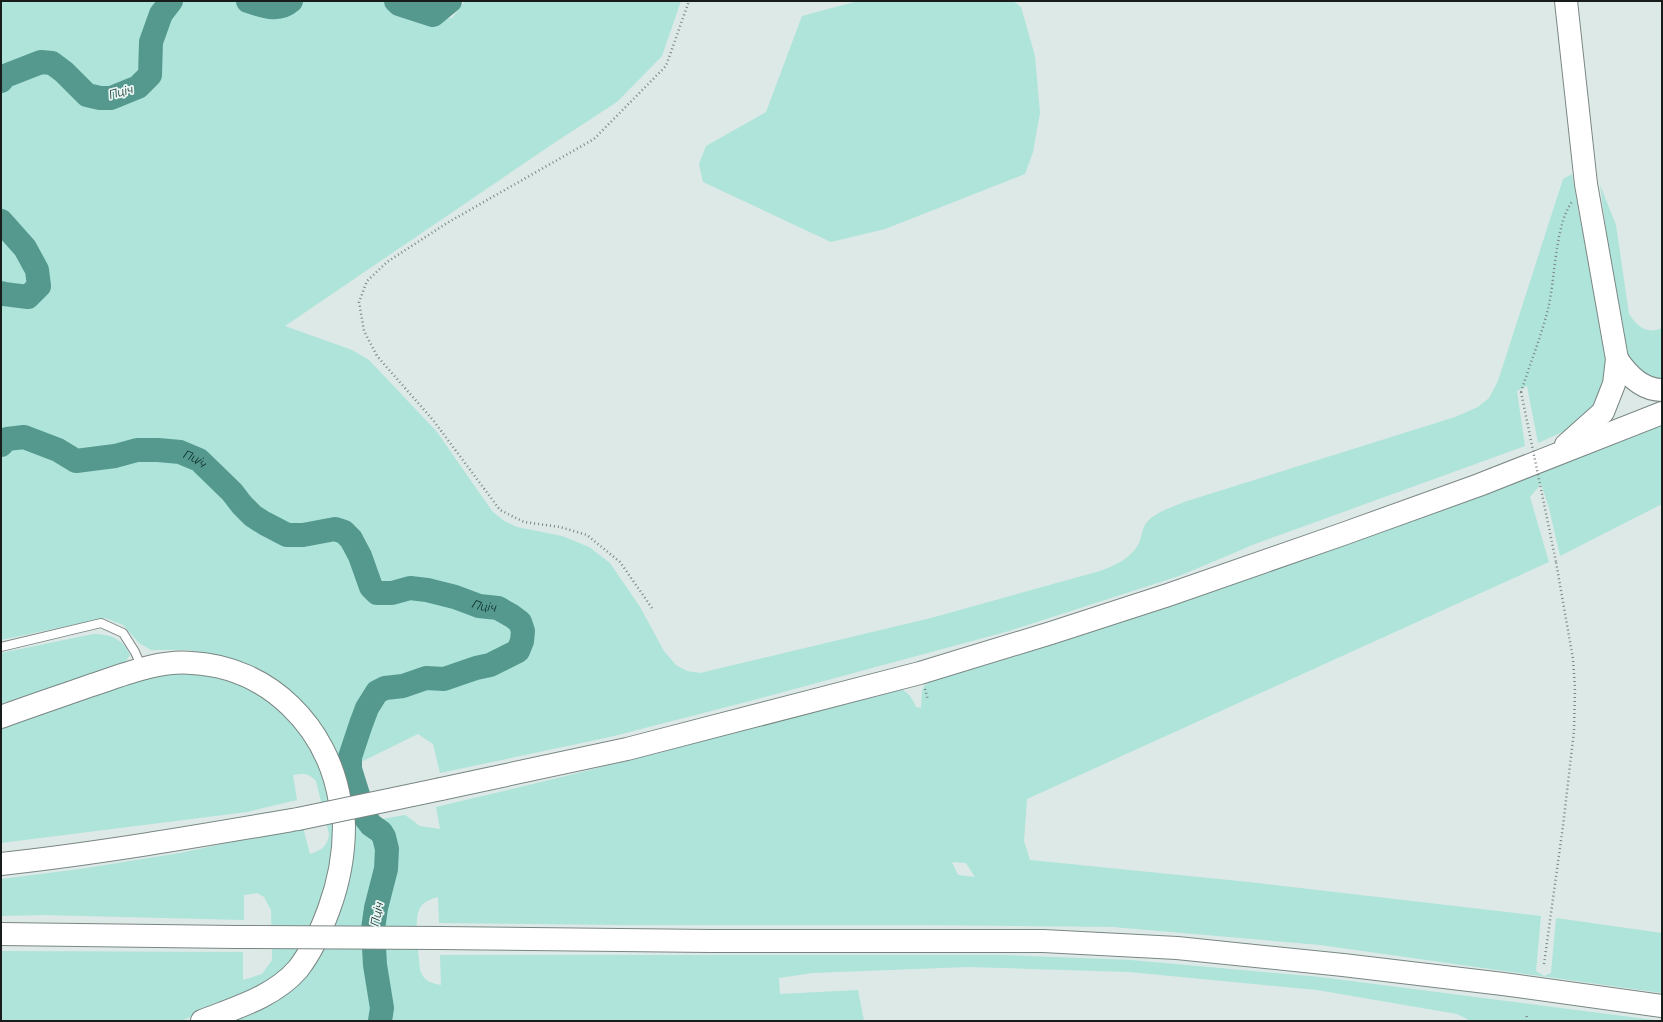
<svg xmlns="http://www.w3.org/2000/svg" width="1663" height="1022" viewBox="0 0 1663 1022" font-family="Raleway,sans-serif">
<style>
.green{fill:#aee4da;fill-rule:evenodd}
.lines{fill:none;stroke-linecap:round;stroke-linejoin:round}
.river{stroke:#55998e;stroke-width:24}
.lane-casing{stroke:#7a8683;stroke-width:10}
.secondary-casing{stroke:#7a8683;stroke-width:24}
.highway-casing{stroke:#7a8683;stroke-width:24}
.path{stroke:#7c8583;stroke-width:2.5;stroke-dasharray:1 3;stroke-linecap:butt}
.lane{stroke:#fff;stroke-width:8}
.secondary{stroke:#fff;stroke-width:22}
.highway{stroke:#fff;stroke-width:22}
.highway-bridge-casing{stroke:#7a8683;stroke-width:24;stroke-linecap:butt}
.path-bridge{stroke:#7c8583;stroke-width:2.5;stroke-dasharray:1 3;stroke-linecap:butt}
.highway-bridge{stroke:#fff;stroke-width:22}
.labels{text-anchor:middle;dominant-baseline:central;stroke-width:3.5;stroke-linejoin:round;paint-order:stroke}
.water-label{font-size:12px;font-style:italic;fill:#0e302b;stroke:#e9f6f3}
</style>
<rect width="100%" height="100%" fill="#dce9e6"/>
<g class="green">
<path d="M 1,1 L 277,1 L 277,2 L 297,10 L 297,1 L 387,1 L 394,7 L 430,19 L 452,18 L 465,1 L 681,1 L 662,56 L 617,102 L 551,145 L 285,326 L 352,350 L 369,360 L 437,432 L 492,511 L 504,521 L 517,527 L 562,536 L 589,547 L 610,563 L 640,607 L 664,651 L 676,665 L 687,671 L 700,673 L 931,618 L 1100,571 C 1116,565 1132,558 1139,543 C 1142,536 1142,528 1147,522 C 1156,512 1171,508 1184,502 L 1455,417 L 1478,407 L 1489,398 L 1498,381 L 1563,179 L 1572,174 L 1607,366 L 1602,399 L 1567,430 L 1538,443 L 1527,386 L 1517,391 L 1525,446 L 1255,544 L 1179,576 L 1009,631 L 750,701 L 610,737 L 440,773 L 433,744 L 418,734 L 363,761 L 348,746 L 343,763 L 364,826 L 379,836 L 382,854 L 381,882 L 370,910 L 368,973 L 372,985 L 374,1018 L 372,1021 L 225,1021 L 263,1003 L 339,907 L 338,766 L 251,669 L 220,656 L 188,650 L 151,650 L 139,643 L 123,625 L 105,618 L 1,640 Z"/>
<polygon points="858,1 1013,1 1021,7 1035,56 1040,113 1033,152 1025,174 885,229 831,242 703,182 699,164 706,146 766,112 802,16"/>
<path d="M 1600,185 L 1616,225 L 1629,314 C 1637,326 1647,335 1662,328 L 1662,382 L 1648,378 L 1625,355 L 1617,312 Z"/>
<path d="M 1662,421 L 1662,504 L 1560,556 L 1549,508 L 1541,484 L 1530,497 L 1549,562 L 1027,799 L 1024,841 L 1030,860 L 1249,882 L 1541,916 L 1536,971 L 1544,976 L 1551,973 L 1556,918 L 1662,933 L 1662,993 L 1320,945 L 1113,927 L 928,925 L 620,925 L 439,923 L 438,897 C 431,899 424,901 420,908 C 413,919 419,956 420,970 C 424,981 430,983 441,985 L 440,955 L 1004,955 L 1131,960 L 1320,977 L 1662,1021 L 1471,1021 L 1457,1014 L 1317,990 L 1129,972 L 968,967 L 812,973 L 779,978 L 780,994 L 858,990 L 864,1021 L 388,1021 L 388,977 L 379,956 L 380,918 L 391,878 L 390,832 L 384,826 L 370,821 L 405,815 L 420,826 L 440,829 L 436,807 C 591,771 745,731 899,688 C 908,692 912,697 916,707 L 921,708 L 922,691 L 924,686 L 938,675 L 1004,659 L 1333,549 ZM 952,862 L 966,863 L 975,877 L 958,875 Z"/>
<path d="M 93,634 C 110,634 122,638 130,655 L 126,661 L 117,667 L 1,707 L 1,653 Z"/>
<path d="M 190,673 L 220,675 L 244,684 L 274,703 L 295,722 L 322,767 L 334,819 L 331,872 L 307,937 L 292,961 L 279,974 L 265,985 L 181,1021 L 1,1021 L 1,951 L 243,952 L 243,980 L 262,974 L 272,960 L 271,910 L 264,897 L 257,893 L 244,895 L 244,920 L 43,915 L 1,916 L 1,879 L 80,869 L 180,853 L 303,827 L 310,854 C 321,851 328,846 329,834 L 316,781 C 309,773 304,773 293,775 L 297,800 L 247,812 L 1,843 L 1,724 L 149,676 Z"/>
</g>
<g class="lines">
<g class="river">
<path d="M 248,1 C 262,6 279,12 291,1"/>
<polyline points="396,1 399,4 433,15 450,1"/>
<polyline points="1,81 5,76 41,62 52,63 64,72 87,95 100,98 111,98 138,87 150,75 151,42 161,14 171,1"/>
<polyline points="1,221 25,248 37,270 39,286 28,297 4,294 1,293"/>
<path id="s1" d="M 1,445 L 7,439 L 24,437 L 58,450 L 76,461 L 115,456 L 137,450 L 158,450 L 180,452 L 199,460 L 232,492 L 242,505 L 253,516 L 264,523 L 287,535 L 303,535 L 335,529 L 344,532 L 351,539 L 360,556 L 371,587 L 377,593 L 392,593 L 410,588 L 427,590 L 455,597 L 479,606 L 498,608 L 512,616 L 520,622 L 523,631 L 522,641 L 518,651 L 490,665 L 476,668 L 444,679 L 426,678 L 403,686 L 385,688 L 377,692 L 367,708 L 361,724 L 350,757 L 350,769 L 365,817 L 371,825 L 381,832 L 384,837 L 387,849 L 386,869 L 376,908 L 373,929 L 375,965 L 382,1008 L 380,1021"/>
</g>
<g class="lane-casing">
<polyline id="lane" points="1,647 101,623 123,633 135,652 142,668"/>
</g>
<g class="secondary-casing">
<g id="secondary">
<polyline points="1566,1 1586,184 1617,359"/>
<path d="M 1,717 C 31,706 61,696 92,685 C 123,675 158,660 192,663 C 269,667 328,727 340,802 C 342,810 344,818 344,826 C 344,855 339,882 329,909 C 321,931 312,951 298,969 C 274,997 235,1008 202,1021"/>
</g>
</g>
<g class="highway-casing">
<g id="highway">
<path d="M 1617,359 C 1627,374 1642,390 1662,390"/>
<polyline points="1566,445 1603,412 1614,384 1617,359"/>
<polyline points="441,789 627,749 920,673 1051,633 1168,595 1343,534 1479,485 1662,413"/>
<path d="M 1,864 C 101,853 199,836 298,819"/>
<polyline points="1,934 236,937"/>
<polyline points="440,938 710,941 1043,941 1177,948 1343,965 1503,984 1662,1006"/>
</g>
</g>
<g class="path">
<path d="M 1521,392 C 1530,364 1541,337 1548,309 C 1555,281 1555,224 1572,202"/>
<polyline points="652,608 620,562 587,535 560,527 524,522 500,510 433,420 377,356 364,331 359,302 367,281 387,262 447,223 594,139 666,66 689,1"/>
<polyline points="925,689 928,700"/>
<polyline points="1544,964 1563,826 1574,731 1575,688 1573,659 1556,562"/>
<polyline points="1526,1021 1527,1014"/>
</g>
<use href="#lane" class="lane"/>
<use href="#secondary" class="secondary"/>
<use href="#highway" class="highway"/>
<g class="highway-bridge-casing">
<g id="highway-bridge">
<polyline points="298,819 441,789"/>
<polyline points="236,937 440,938"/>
</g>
</g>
<polyline class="path-bridge" points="1521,392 1556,562"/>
<use href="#highway-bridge" class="highway-bridge"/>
</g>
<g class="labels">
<g class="water-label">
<text transform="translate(121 92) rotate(-15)">Пціч</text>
<text stroke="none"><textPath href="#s1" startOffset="205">Пціч</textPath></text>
<text stroke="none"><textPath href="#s1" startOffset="565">Пціч</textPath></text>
<text transform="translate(377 914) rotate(-79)">Пціч</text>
</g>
</g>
<rect width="1663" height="1022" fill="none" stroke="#181d1c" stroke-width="4"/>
</svg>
